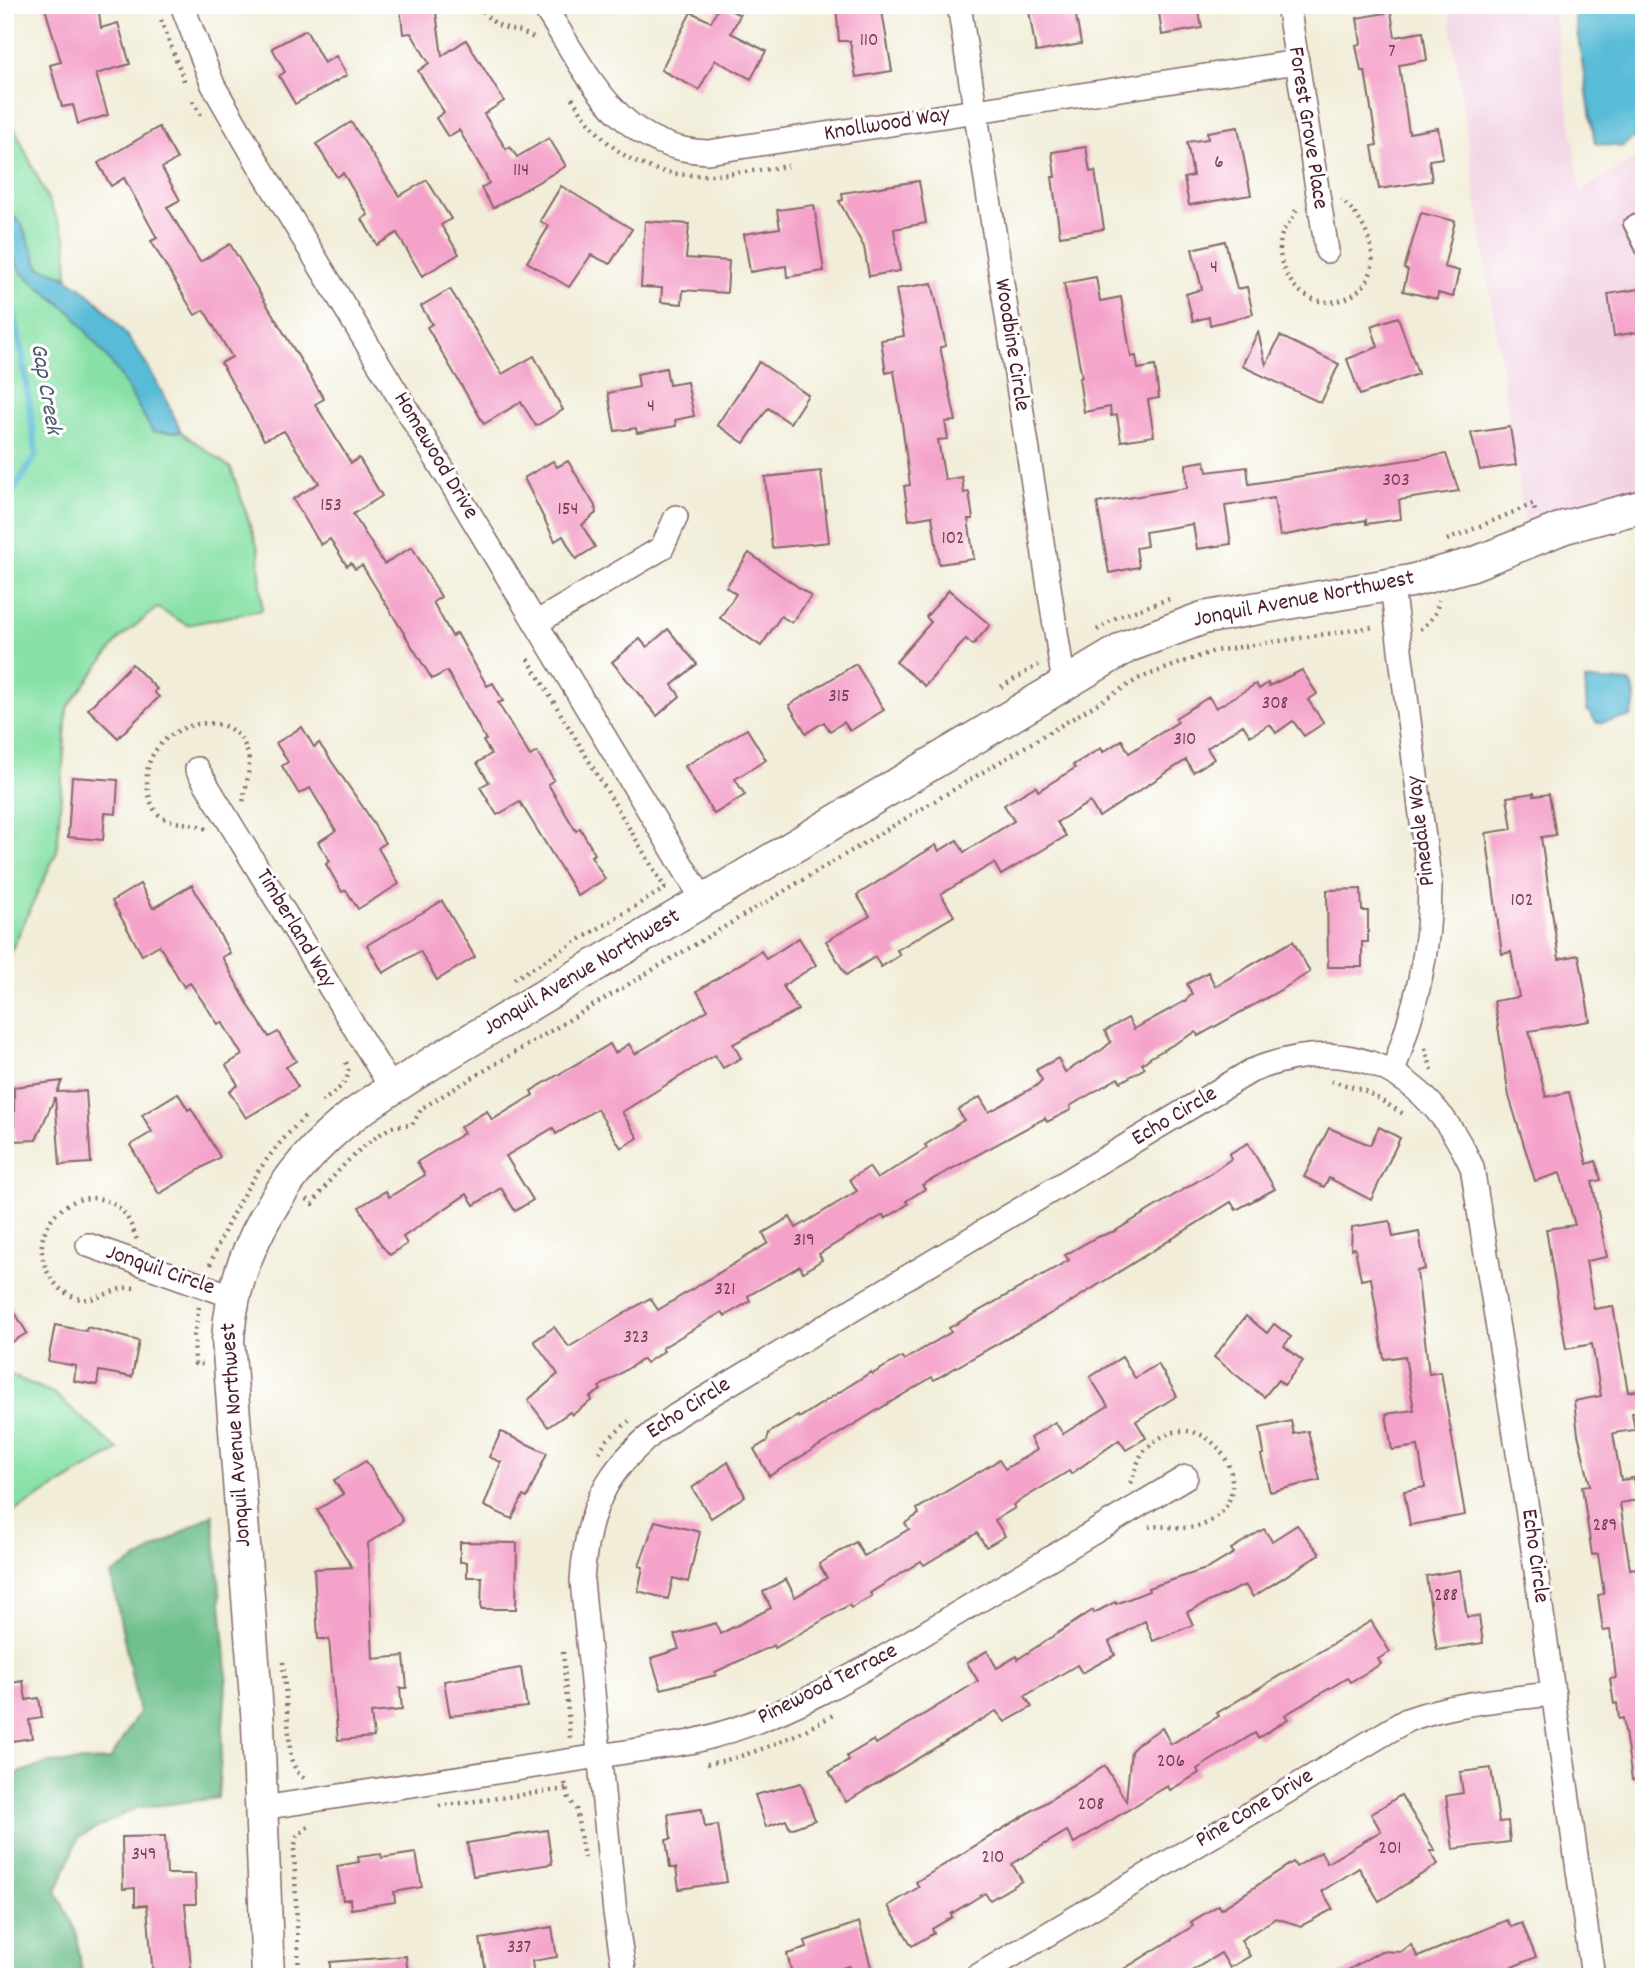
<svg xmlns="http://www.w3.org/2000/svg" width="1649" height="1982" viewBox="0 0 1649 1982" font-family="Dekko,sans-serif">
<style>
.built{fill:#f1d0e2}
.green{fill:#87e1a6;stroke:#688068;stroke-width:2}
.forest{fill:#6dbf8b;stroke:#5c6f5b;stroke-width:2}
.water{fill:#59bbd7;stroke:#526d81;stroke-width:2}
.lines{fill:none;stroke-linecap:round;stroke-linejoin:round}
.stream{stroke:#59bbd7;stroke-width:7}
.building{fill:#f4a2c9}
.lane-casing{stroke:#846768;stroke-width:14}
.street-casing{stroke:#846768;stroke-width:26}
.secondary-casing{stroke:#846768;stroke-width:35}
.path{stroke:#846768;stroke-width:4.5;stroke-dasharray:2 5;stroke-linecap:butt}
.lane{stroke:#fff;stroke-width:10}
.street{stroke:#fff;stroke-width:23}
.secondary{stroke:#fff;stroke-width:32}
.labels{text-anchor:middle;dominant-baseline:central;stroke-width:6;stroke-linejoin:round;paint-order:stroke}
.number-label{font-size:19px;fill:#744052}
.street-label{font-size:23px;fill:#4a1f2b;stroke:#fff}
.water-label{font-size:24px;font-style:italic;fill:#505d70;stroke:#fff}
</style>
<rect width="100%" height="100%" fill="#fff"/>
<filter id="ink" filterUnits="userSpaceOnUse"><feTurbulence type="fractalNoise" baseFrequency=".0143" numOctaves="2"/><feDisplacementMap in="SourceGraphic" scale="14" xChannelSelector="R" yChannelSelector="G"/><feConvolveMatrix kernelMatrix="1 2 1 2 8 2 1 2 1" color-interpolation-filters="sRGB"/></filter>
<filter id="wash" filterUnits="userSpaceOnUse"><feTurbulence type="fractalNoise" baseFrequency=".00686" numOctaves="4" result="noise"/><feDisplacementMap in="SourceGraphic" scale="28" xChannelSelector="R" yChannelSelector="G"/><feGaussianBlur stdDeviation="1.57" result="paint"/><feColorMatrix in="noise" values="0 0 0 0 0 0 0 0 0 0 0 0 0 0 0 0 0 1.4 0 .05"/><feComposite in="paint" operator="in"/></filter>
<g filter="url(#wash)">
<rect width="100%" height="100%" fill="#f1edd8"/>
<polygon class="built" points="1448,5 1552,5 1581,190 1644,154 1644,493 1525,529"/>
<g class="green">
<polygon points="5,108 66,238 68,277 39,267 21,223 5,209"/>
<polygon points="5,242 21,272 72,313 118,372 153,431 181,432 231,468 259,551 262,610 187,625 157,608 119,639 67,708 57,851 5,964"/>
<polygon points="5,1373 55,1394 118,1450 5,1517"/>
</g>
<polygon class="forest" points="213,1514 227,1670 218,1798 136,1808 79,1837 56,1891 77,1934 82,1977 5,1977 5,1777 49,1763 110,1760 139,1712 111,1575"/>
<g class="water">
<polygon points="1573,5 1644,5 1644,130 1621,147 1595,143"/>
<path d="M 5,209 L 21,223 L 39,267 C 105,283 156,374 181,432 L 153,432 L 118,372 L 72,313 L 21,272 L 5,242 Z"/>
<path d="M 1585,680 L 1630,682 C 1638,692 1634,706 1631,717 L 1597,723 L 1587,710 Z"/>
</g>
<g class="lines">
<polyline class="stream" points="5,271 23,358 36,455 5,504"/>
</g>
<g id="blocks">
<g class="building">
<polygon points="44,5 98,5 101,28 118,23 130,64 96,74 108,115 78,124 73,105 62,107 50,65 61,62"/>
<polygon points="400,5 435,5 442,56 466,40 504,101 484,114 506,149 510,147 517,157 549,138 566,166 493,208 481,188 489,183 486,176 459,130 448,137 436,118 444,112 418,71 429,63 411,33 403,34"/>
<polygon points="720,5 740,15 731,33 766,51 751,79 715,60 699,90 661,70 691,12 711,22"/>
<polygon points="836,5 881,5 892,71 856,77 850,41 839,41"/>
<polygon points="1028,5 1074,5 1081,44 1036,52"/>
<polygon points="1158,5 1198,5 1202,28 1162,35"/>
<polygon points="1391,12 1395,37 1423,32 1427,60 1399,65 1409,133 1438,128 1443,158 1429,160 1432,181 1379,189 1372,146 1377,145 1365,71 1361,71 1356,45 1361,44 1357,18"/>
<polygon points="306,30 324,63 336,56 347,75 295,104 279,76 285,72 272,48"/>
<polygon points="351,122 399,196 427,180 451,219 441,225 459,254 422,276 397,233 377,245 362,219 368,215 343,173 337,177 316,144"/>
<polygon points="159,127 177,159 162,168 180,200 167,207 200,262 230,244 324,399 315,404 351,463 359,458 382,496 353,514 384,564 412,547 441,597 433,602 452,636 457,633 487,686 493,683 503,701 498,703 530,756 537,752 554,780 548,784 576,831 580,828 595,854 591,856 605,879 578,896 520,802 497,815 480,787 489,782 477,763 491,754 483,741 486,740 447,671 432,679 362,565 355,569 351,563 347,566 330,539 321,545 293,499 319,483 284,431 264,440 221,363 232,357 204,310 195,315 151,241 157,238 124,178 111,186 98,163"/>
<polygon points="1238,127 1251,195 1189,205 1184,178 1193,176 1187,142 1208,139 1207,132"/>
<polygon points="1086,147 1090,172 1095,171 1104,229 1060,236 1052,177 1055,177 1052,152"/>
<polygon points="919,181 926,223 894,229 900,271 869,276 864,247 839,201 843,200 842,193"/>
<polygon points="561,186 632,229 610,264 591,255 569,287 527,262 549,226 540,221"/>
<polygon points="814,205 824,271 787,277 786,266 750,272 744,234 780,228 777,210"/>
<polygon points="1421,213 1455,221 1444,267 1459,271 1453,297 1438,293 1437,299 1403,291 1408,270 1404,269"/>
<polygon points="645,221 689,224 686,258 729,261 727,293 683,290 682,304 661,302 662,288 641,287"/>
<polygon points="1225,241 1237,289 1247,287 1253,314 1210,325 1209,317 1193,321 1186,294 1202,289 1192,249"/>
<polygon points="1096,277 1100,301 1121,297 1131,357 1136,356 1138,369 1155,366 1159,398 1148,400 1154,436 1121,441 1117,415 1111,416 1110,407 1084,412 1079,378 1082,377 1064,283"/>
<polygon points="932,283 946,346 940,347 956,421 945,422 948,439 938,440 945,480 962,477 964,493 969,492 973,519 968,519 974,559 939,564 932,516 909,520 904,486 910,485 901,416 894,371 886,373 881,340 904,336 896,289"/>
<polygon points="450,289 502,374 534,356 563,410 536,426 521,402 484,424 427,327 432,324 421,306"/>
<polygon points="1639,289 1644,331 1614,336 1608,294"/>
<polygon points="1398,317 1418,374 1360,395 1347,359 1378,347 1371,326"/>
<polygon points="1258,332 1266,365 1280,336 1339,364 1321,403 1242,366"/>
<polygon points="759,362 808,395 790,423 768,408 744,443 717,425"/>
<polygon points="666,368 669,385 687,382 694,416 675,420 676,426 637,433 636,428 615,431 608,393 639,387 637,374"/>
<polygon points="1510,427 1516,465 1480,470 1471,433"/>
<polygon points="1446,454 1459,491 1399,500 1401,519 1366,524 1366,520 1280,536 1274,498 1225,506 1231,544 1197,549 1193,524 1145,532 1147,546 1136,548 1139,567 1109,573 1097,503 1187,488 1186,464 1205,461 1207,472 1247,467 1249,484"/>
<polygon points="553,461 557,467 568,461 595,506 596,513 582,525 595,547 576,559 563,536 555,541 524,478"/>
<polygon points="821,471 829,542 772,548 765,477"/>
<polygon points="749,553 811,596 792,623 781,616 761,646 720,618 736,594 726,587"/>
<polygon points="949,590 990,625 973,645 966,639 925,686 896,662 931,622 926,617"/>
<polygon points="668,629 697,664 672,685 680,696 657,716 612,662 640,639 647,647"/>
<polygon points="132,664 157,689 154,692 159,697 118,738 88,709"/>
<polygon points="856,664 884,710 850,731 844,722 830,731 824,722 806,733 789,705"/>
<polygon points="1302,670 1317,694 1308,700 1324,723 1304,736 1293,721 1276,733 1270,724 1250,736 1243,725 1207,748 1214,759 1193,772 1186,760 1099,817 1090,802 1057,822 1066,836 1001,875 994,863 941,894 954,916 897,950 900,955 881,967 875,957 846,975 826,941 870,916 857,895 936,845 939,851 957,840 964,852 1014,821 1004,805 1036,786 1038,791 1075,768 1073,765 1101,748 1103,752 1122,740 1129,753 1178,722 1175,718 1209,697 1216,708 1256,684 1259,689 1268,683 1269,686"/>
<polygon points="302,727 314,747 319,743 367,813 385,843 378,848 399,884 358,909 346,890 342,892 326,864 330,861 318,842 336,831 310,788 299,794 282,766 288,762 276,743"/>
<polygon points="747,729 766,760 735,779 745,795 714,814 685,766"/>
<polygon points="72,777 118,780 116,814 105,813 103,840 68,837"/>
<polygon points="1534,793 1534,796 1549,794 1556,835 1541,837 1559,959 1579,955 1590,1021 1529,1031 1546,1097 1569,1092 1587,1164 1596,1161 1601,1180 1592,1182 1607,1257 1586,1261 1594,1309 1613,1306 1628,1392 1644,1389 1644,1411 1632,1413 1635,1430 1613,1433 1621,1480 1634,1478 1637,1500 1620,1503 1630,1569 1636,1568 1641,1600 1644,1600 1644,1779 1632,1780 1623,1718 1619,1719 1617,1703 1614,1704 1610,1679 1616,1678 1610,1630 1603,1631 1598,1595 1604,1594 1598,1554 1592,1555 1582,1486 1590,1485 1578,1434 1574,1401 1601,1396 1592,1344 1566,1349 1546,1229 1575,1225 1560,1173 1535,1181 1509,1096 1494,1001 1519,997 1511,952 1502,954 1486,833 1512,829 1507,797"/>
<polygon points="140,884 153,908 192,885 230,953 222,957 249,1006 269,1037 278,1032 296,1061 286,1067 298,1087 246,1118 229,1091 238,1085 226,1065 242,1055 222,1022 218,1024 190,983 184,987 159,945 142,955 112,901"/>
<polygon points="1361,889 1362,911 1368,911 1368,942 1362,942 1362,967 1328,967 1327,890"/>
<polygon points="442,901 475,957 437,980 420,951 383,973 367,945"/>
<polygon points="799,938 816,965 783,986 798,1010 733,1044 741,1058 723,1068 715,1055 622,1112 638,1138 621,1148 597,1109 556,1134 553,1128 506,1156 533,1200 515,1211 501,1188 474,1205 467,1194 403,1237 407,1244 390,1255 382,1246 359,1207 386,1191 389,1197 425,1175 417,1162 464,1133 460,1127 487,1111 492,1120 533,1095 531,1091 610,1044 615,1053 629,1044 635,1054 708,1010 697,991 761,951 766,959"/>
<polygon points="1293,941 1310,972 1284,988 1198,1036 1196,1032 1151,1057 1142,1064 1145,1068 1121,1082 1118,1078 1070,1106 1071,1110 1047,1122 1045,1118 922,1185 925,1189 906,1201 908,1204 885,1219 883,1215 819,1254 822,1260 803,1272 800,1266 781,1277 748,1296 750,1301 725,1316 722,1312 662,1348 664,1351 646,1363 643,1359 599,1387 601,1390 590,1397 592,1400 572,1415 570,1412 548,1427 528,1400 558,1374 534,1341 554,1327 569,1347 650,1298 658,1310 768,1243 763,1233 790,1217 796,1228 857,1191 850,1179 869,1167 877,1179 927,1148 925,1145 964,1120 958,1110 980,1097 989,1112 1036,1086 1042,1080 1036,1070 1058,1058 1065,1072 1103,1049 1111,1042 1105,1031 1128,1018 1134,1029 1185,1001 1192,994 1187,984 1208,972 1215,986"/>
<polygon points="62,1081 57,1092 86,1091 91,1163 60,1165 55,1097 36,1140 14,1141 14,1087"/>
<polygon points="178,1093 188,1110 191,1108 220,1157 159,1194 130,1145 152,1132 142,1115"/>
<polygon points="1379,1127 1400,1138 1371,1200 1329,1178 1324,1187 1304,1177 1329,1128 1370,1145"/>
<polygon points="1248,1143 1275,1189 1236,1210 1231,1202 1069,1303 934,1380 932,1377 769,1476 754,1449 767,1441 769,1433 798,1416 799,1418 871,1372 872,1374 902,1357 904,1360 951,1332 949,1328 1069,1260 1065,1255 1095,1238 1115,1231 1214,1171 1231,1159 1229,1154"/>
<polygon points="1390,1221 1393,1237 1419,1232 1425,1269 1417,1271 1429,1374 1441,1372 1465,1515 1410,1525 1404,1491 1425,1487 1418,1446 1392,1450 1386,1414 1414,1410 1405,1356 1384,1359 1371,1278 1361,1280 1355,1248 1351,1249 1352,1227"/>
<polygon points="5,1296 27,1333 5,1346"/>
<polygon points="1246,1316 1267,1333 1274,1324 1291,1337 1284,1346 1303,1361 1284,1385 1278,1380 1264,1397 1214,1357"/>
<polygon points="55,1325 86,1331 87,1327 139,1341 132,1377 99,1371 97,1385 74,1381 76,1366 48,1361"/>
<polygon points="1122,1357 1135,1378 1158,1364 1177,1396 1136,1421 1146,1438 1126,1450 1119,1440 1071,1474 1069,1471 1013,1505 1015,1508 995,1520 1005,1536 986,1547 977,1533 924,1565 921,1561 870,1593 872,1596 851,1608 849,1605 775,1648 774,1645 715,1672 716,1675 661,1689 651,1658 679,1649 674,1635 716,1623 720,1634 771,1608 763,1592 786,1579 795,1597 827,1578 819,1564 856,1542 864,1556 909,1529 905,1523 919,1514 917,1509 999,1460 1005,1469 1037,1450 1030,1438 1055,1422 1063,1434 1108,1406 1090,1377"/>
<polygon points="1291,1421 1294,1434 1308,1431 1320,1480 1270,1492 1261,1455 1264,1454 1260,1428"/>
<polygon points="501,1432 547,1453 527,1498 523,1496 512,1519 484,1506 501,1462 489,1457"/>
<polygon points="366,1461 403,1521 368,1543 373,1659 404,1656 407,1688 400,1688 402,1710 371,1713 374,1737 338,1740 329,1639 318,1639 314,1569 352,1567 317,1510 343,1494 334,1480"/>
<polygon points="728,1462 745,1496 711,1518 692,1488"/>
<polygon points="655,1521 700,1532 688,1582 673,1578 668,1599 638,1591 643,1567 639,1566"/>
<polygon points="1297,1525 1320,1554 1253,1597 1245,1585 1187,1612 1193,1625 1153,1641 1145,1621 1109,1642 1115,1655 1082,1673 1077,1665 1025,1696 1032,1707 1005,1722 996,1711 846,1802 829,1772 849,1761 847,1756 874,1740 876,1744 978,1681 967,1663 987,1651 997,1668 1017,1656 1018,1659 1093,1610 1094,1613 1115,1602 1116,1604 1149,1591 1148,1588 1209,1568 1234,1553 1231,1549 1264,1529 1272,1541"/>
<polygon points="460,1542 517,1543 516,1609 481,1609 482,1577 467,1577 467,1562 460,1562"/>
<polygon points="1460,1570 1467,1617 1479,1616 1483,1643 1437,1650 1426,1576"/>
<polygon points="1371,1621 1390,1652 1378,1659 1381,1664 1350,1682 1347,1678 1285,1715 1288,1719 1258,1738 1255,1733 1197,1769 1199,1773 1170,1790 1168,1786 1149,1797 1074,1843 1067,1831 1012,1864 1022,1881 990,1900 985,1893 951,1914 952,1917 932,1929 934,1933 912,1946 888,1906 919,1887 916,1882 1105,1766 1126,1801 1131,1751 1139,1743 1162,1728 1171,1744 1219,1716 1217,1713"/>
<polygon points="521,1668 527,1707 450,1716 444,1681"/>
<polygon points="23,1681 26,1700 39,1698 42,1718 29,1720 32,1738 5,1742 5,1684"/>
<polygon points="1491,1768 1499,1822 1508,1821 1510,1842 1453,1849 1446,1796 1463,1793 1460,1772"/>
<polygon points="801,1783 815,1820 790,1829 786,1820 766,1827 755,1795"/>
<polygon points="1401,1795 1435,1851 1430,1851 1438,1864 1379,1901 1359,1868 1322,1891 1333,1909 1301,1926 1276,1918 1241,1940 1250,1956 1230,1968 1221,1953 1182,1977 1111,1977 1193,1926 1191,1922 1219,1905 1221,1909 1293,1862 1296,1867 1321,1852 1327,1863 1381,1831 1371,1814"/>
<polygon points="702,1809 705,1827 718,1825 727,1882 679,1889 676,1868 670,1868 666,1840 671,1839 668,1814"/>
<polygon points="547,1830 552,1864 473,1876 467,1843"/>
<polygon points="165,1836 167,1874 195,1874 196,1904 185,1904 192,1977 153,1977 147,1905 135,1906 135,1888 123,1889 122,1837"/>
<polygon points="416,1853 422,1887 394,1892 395,1902 351,1909 350,1899 343,1900 337,1866 359,1862 358,1857 381,1854 382,1858"/>
<polygon points="1507,1920 1511,1927 1522,1923 1536,1957 1488,1977 1336,1977 1381,1951 1400,1952 1411,1945 1418,1957"/>
<polygon points="859,1922 871,1967 851,1972 849,1966 812,1977 793,1977 787,1954 807,1948 805,1941"/>
<polygon points="552,1927 557,1957 532,1961 534,1977 487,1977 480,1939"/>
<polygon points="406,1956 408,1977 330,1977 330,1962"/>
</g>
</g>
</g>
<g filter="url(#ink)">
<use href="#blocks" fill-opacity="0" stroke="#846768" stroke-width="2"/>
<g class="lines">
<g class="lane-casing">
<polyline id="lane" points="1644,216 1629,224 1644,254"/>
</g>
<g class="street-casing">
<g id="street">
<polyline points="182,5 213,85 259,165 703,900"/>
<path d="M 543,5 C 588,73 617,149 708,152 L 1297,62"/>
<polyline points="959,5 1064,684"/>
<polyline points="1288,5 1327,251"/>
<path d="M 1392,586 L 1430,886 C 1430,955 1415,1007 1393,1072"/>
<polyline points="536,623 662,548 676,517"/>
<polyline points="197,769 392,1089"/>
<polyline points="88,1245 232,1296"/>
<path d="M 262,1808 L 690,1742 C 786,1720 869,1667 953,1616 C 1031,1570 1109,1523 1186,1477"/>
<path d="M 625,1977 L 615,1913 L 582,1581 C 587,1500 611,1461 677,1415 L 1251,1071 C 1352,1030 1428,1072 1472,1167 L 1529,1521 L 1593,1977"/>
<path d="M 976,1977 L 1407,1720 C 1453,1703 1505,1699 1554,1694"/>
</g>
</g>
<g class="secondary-casing">
<path id="secondary" d="M 268,1977 L 258,1725 L 228,1340 C 232,1256 285,1167 352,1116 C 378,1097 405,1080 432,1063 L 1128,646 L 1203,618 L 1411,581 L 1473,564 L 1565,527 L 1644,506"/>
</g>
<g class="path">
<path d="M 479,5 C 497,36 516,24 536,40"/>
<polyline points="161,20 185,83"/>
<path d="M 572,98 C 630,191 693,180 788,166"/>
<polyline points="193,101 202,118"/>
<path d="M 1296,210 C 1293,220 1283,227 1281,238 C 1273,278 1312,317 1351,296 C 1390,274 1369,221 1341,200"/>
<polyline points="1447,540 1533,504 1535,511"/>
<path d="M 1420,629 C 1430,623 1438,613 1438,600"/>
<polyline points="1097,630 1117,617 1169,599"/>
<polyline points="528,659 665,888"/>
<polyline points="1001,687 1038,665"/>
<path d="M 206,829 C 190,820 170,827 156,812 C 150,804 148,792 147,782 C 142,726 235,697 248,755 C 251,770 245,788 243,803"/>
<polyline points="514,979 669,886"/>
<polyline points="1425,1048 1433,1073"/>
<polyline points="1331,1081 1364,1090 1405,1115"/>
<path d="M 322,1102 C 335,1091 356,1080 345,1061"/>
<path d="M 307,1199 L 313,1204 C 331,1176 360,1145 390,1128 C 396,1125 405,1126 412,1125 L 422,1108 L 1140,678 L 1214,651 L 1373,627"/>
<path d="M 210,1265 C 232,1208 262,1156 307,1115"/>
<path d="M 134,1288 C 114,1285 99,1304 77,1298 C 64,1294 56,1286 49,1275 C 23,1229 72,1181 114,1204 C 127,1212 132,1227 137,1240"/>
<polyline points="199,1307 194,1336 195,1364 206,1364"/>
<polyline points="599,1452 605,1442 629,1421"/>
<path d="M 1130,1483 C 1137,1471 1136,1459 1146,1449 C 1204,1390 1269,1492 1207,1523 C 1187,1533 1169,1524 1149,1527"/>
<polyline points="563,1652 570,1738"/>
<polyline points="283,1662 291,1759 297,1772 304,1778"/>
<path d="M 707,1764 C 752,1756 795,1737 835,1714"/>
<polyline points="565,1783 569,1798 576,1809 584,1858"/>
<polyline points="439,1806 566,1789"/>
<polyline points="299,1977 294,1849 297,1836 309,1826"/>
<polyline points="940,1977 954,1968"/>
</g>
<use href="#lane" class="lane"/>
<use href="#street" class="street"/>
<use href="#secondary" class="secondary"/>
</g>
</g>
<g class="labels">
<g class="number-label">
<text x="869" y="41">110</text>
<text x="1392" y="52">7</text>
<text x="1219" y="163">6</text>
<text x="521" y="171">114</text>
<text x="1214" y="268">4</text>
<text x="651" y="407">4</text>
<text x="1396" y="481">303</text>
<text x="331" y="506">153</text>
<text x="568" y="510">154</text>
<text x="953" y="539">102</text>
<text x="839" y="697">315</text>
<text x="1275" y="704">308</text>
<text x="1185" y="740">310</text>
<text x="1522" y="901">102</text>
<text x="804" y="1241">319</text>
<text x="725" y="1290">321</text>
<text x="636" y="1338">323</text>
<text x="1605" y="1526">289</text>
<text x="1446" y="1596">288</text>
<text x="1171" y="1762">206</text>
<text x="1091" y="1805">208</text>
<text x="1390" y="1849">201</text>
<text x="144" y="1855">349</text>
<text x="993" y="1858">210</text>
<text x="519" y="1948">337</text>
</g>
<g class="street-label">
<text transform="translate(887 125) rotate(-9)">Knollwood Way</text>
<text transform="translate(1307 128) rotate(81)">Forest Grove Place</text>
<text transform="translate(1011 345) rotate(81)">Woodbine Circle</text>
<text transform="translate(435 456) rotate(59)">Homewood Drive</text>
<text transform="translate(1304 600) rotate(-11)">Jonquil Avenue Northwest</text>
<text transform="translate(1422 831) rotate(-97)">Pinedale Way</text>
<text transform="translate(295 929) rotate(59)">Timberland Way</text>
<text transform="translate(582 973) rotate(-31)">Jonquil Avenue Northwest</text>
<text transform="translate(1175 1117) rotate(-31)">Echo Circle</text>
<text transform="translate(160 1271) rotate(19)">Jonquil Circle</text>
<text transform="translate(689 1409) rotate(-33)">Echo Circle</text>
<text transform="translate(237 1435) rotate(-94)">Jonquil Avenue Northwest</text>
<text transform="translate(1534 1556) rotate(82)">Echo Circle</text>
<text transform="translate(828 1685) rotate(-27)">Pinewood Terrace</text>
<text transform="translate(1255 1809) rotate(-31)">Pine Cone Drive</text>
</g>
<g class="water-label">
<text transform="translate(45 389) rotate(80)">Gap Creek</text>
</g>
</g>
<rect width="1649" height="1982" fill="none" stroke="#fff" stroke-width="28"/>
</svg>
